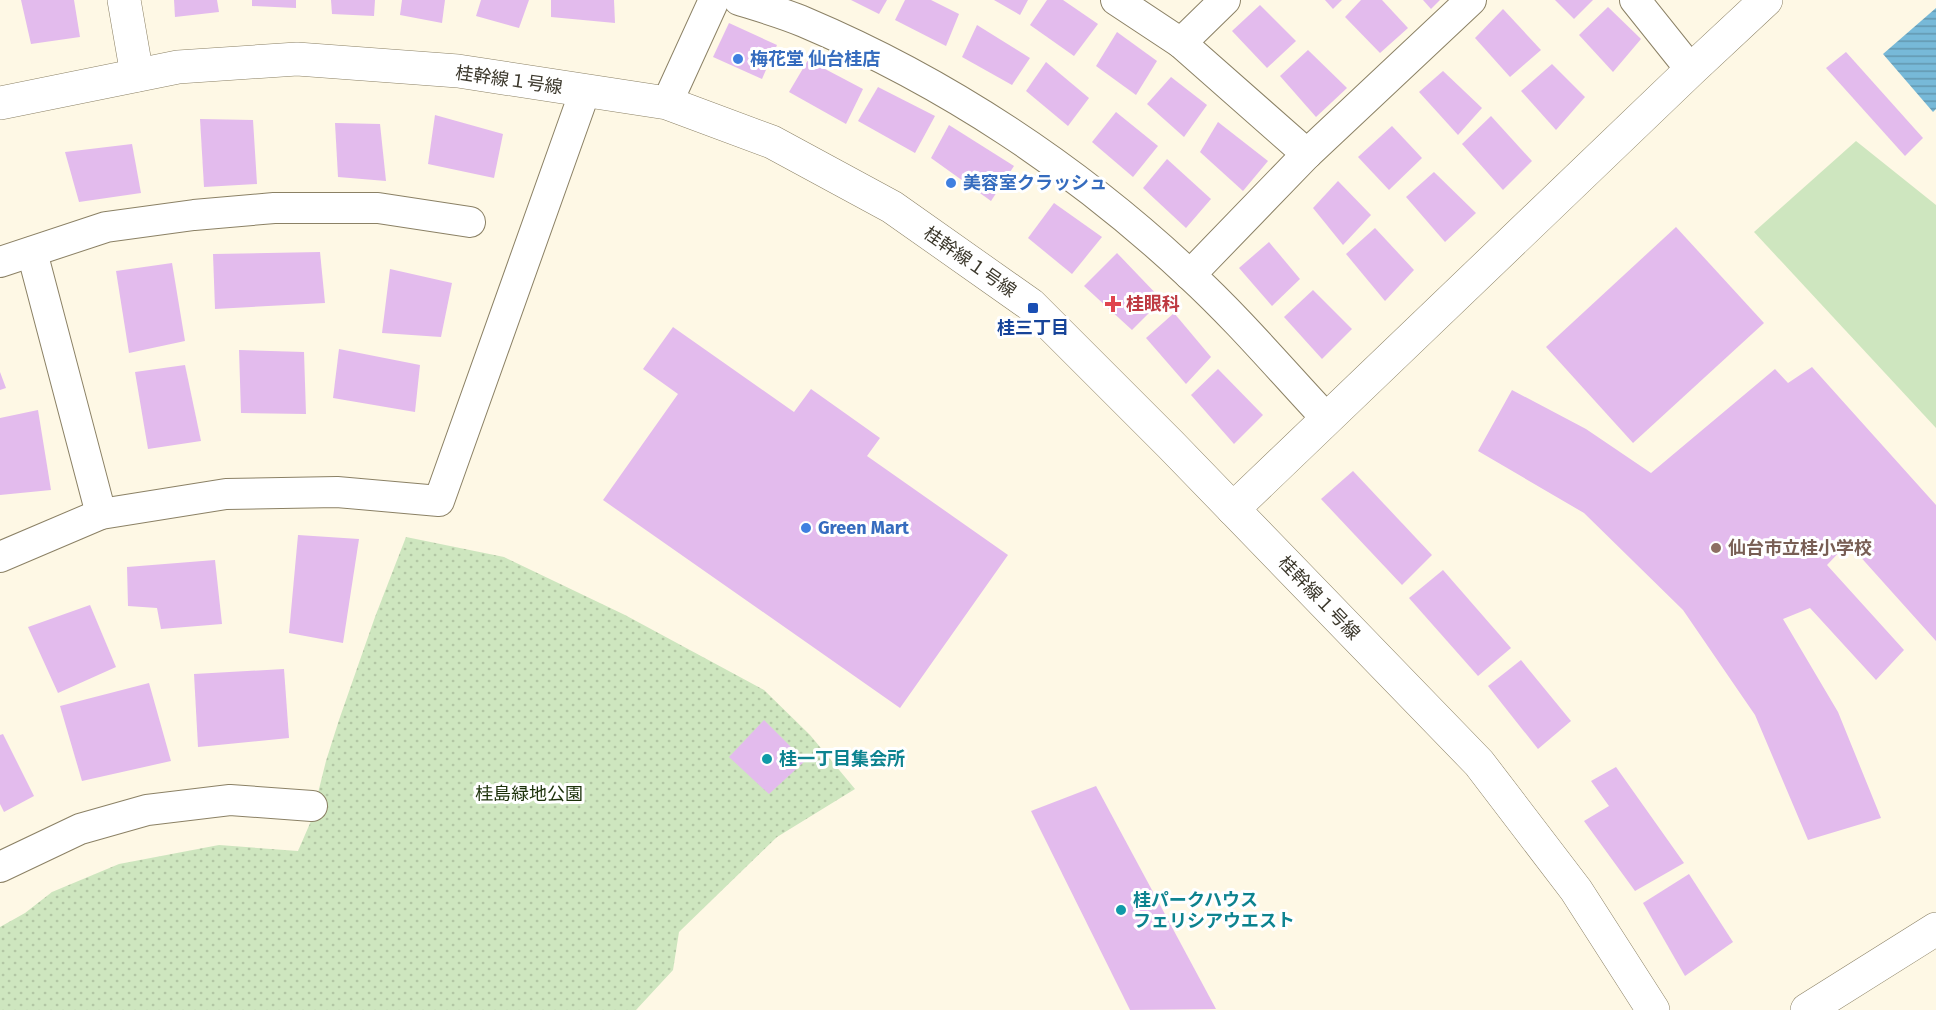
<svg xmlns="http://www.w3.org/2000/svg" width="1936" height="1010" viewBox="0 0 1936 1010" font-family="'Fira Sans','Noto Sans JP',sans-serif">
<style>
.grass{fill:#cee6bf}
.park{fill:url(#park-dots)}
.water{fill:url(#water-rules)}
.building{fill:#e3bbed}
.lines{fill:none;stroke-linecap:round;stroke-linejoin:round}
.minor-casing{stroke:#8b8165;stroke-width:32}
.tertiary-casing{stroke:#8b8165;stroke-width:34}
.minor{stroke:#fff;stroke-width:30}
.tertiary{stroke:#fff;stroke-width:33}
.shop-dot{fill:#3f7fe0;stroke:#fff;stroke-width:2}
.health-dot{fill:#e0444e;stroke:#fff;stroke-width:2}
.transit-dot{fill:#1a4fb4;stroke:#fff;stroke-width:2}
.education-dot{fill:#8d6e63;stroke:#fff;stroke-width:2}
.culture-dot{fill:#0f9aa8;stroke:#fff;stroke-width:2}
.labels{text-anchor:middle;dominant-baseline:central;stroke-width:6;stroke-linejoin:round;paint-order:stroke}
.shop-label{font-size:18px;font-weight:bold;fill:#366cbe;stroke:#fff;text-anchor:start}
.street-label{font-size:18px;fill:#3b372b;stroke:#fff}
.health-label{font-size:18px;font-weight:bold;fill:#be3a42;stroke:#fff;text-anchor:start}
.transit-label{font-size:18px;font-weight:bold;fill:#164399;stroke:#fff}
.education-label{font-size:18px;font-weight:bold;fill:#785e54;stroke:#fff;text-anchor:start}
.culture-label{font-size:18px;font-weight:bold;fill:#0d838f;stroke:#fff;text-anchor:start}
.park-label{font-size:18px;fill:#1b3009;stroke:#fff}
</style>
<defs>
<pattern id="park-dots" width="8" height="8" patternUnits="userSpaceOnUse" patternTransform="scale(1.5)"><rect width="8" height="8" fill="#cee6bf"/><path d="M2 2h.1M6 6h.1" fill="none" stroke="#b2c6a4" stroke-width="1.8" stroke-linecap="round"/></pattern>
<pattern id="water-rules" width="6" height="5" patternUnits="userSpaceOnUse" patternTransform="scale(1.5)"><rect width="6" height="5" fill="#77b9d8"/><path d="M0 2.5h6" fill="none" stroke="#6397af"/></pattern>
</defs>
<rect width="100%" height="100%" fill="#fef8e5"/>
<polygon class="grass" points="1856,141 1936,205 1936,428 1754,232"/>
<polygon class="park" points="406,537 504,557 625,615 764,690 810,735 855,789 777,837 679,932 673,970 636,1010 0,1010 0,927 25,913 52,892 119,864 219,845 298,851 311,821 326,761 339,720 375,617"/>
<polygon class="water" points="1936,8 1936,109 1933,112 1883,54"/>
<g class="building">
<polygon points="21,0 74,0 80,37 31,44"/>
<polygon points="174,0 217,0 219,12 175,17"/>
<polygon points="252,0 296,0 296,8 252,6"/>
<polygon points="331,0 375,0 374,16 332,14"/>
<polygon points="402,0 445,0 442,23 400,15"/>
<polygon points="481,0 529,0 519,28 476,16"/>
<polygon points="551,0 614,0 615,23 551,17"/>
<polygon points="851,0 887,0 879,14"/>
<polygon points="905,0 931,0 959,14 946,46 895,20"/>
<polygon points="994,0 1028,0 1020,15"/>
<polygon points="1047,0 1063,0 1098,24 1074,56 1030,25"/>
<polygon points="1325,0 1342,0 1333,9"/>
<polygon points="1361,0 1382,0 1408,28 1380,53 1345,17"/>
<polygon points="1423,0 1440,0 1431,9"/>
<polygon points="1555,0 1593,0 1574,19"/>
<polygon points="1260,5 1296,41 1267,68 1232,31"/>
<polygon points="1608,7 1641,39 1613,72 1579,35"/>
<polygon points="1503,9 1541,50 1510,77 1475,38"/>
<polygon points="729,23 777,45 762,79 713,57"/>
<polygon points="977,25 1030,58 1012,85 962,57"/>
<polygon points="1117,32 1157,61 1136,95 1096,66"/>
<polygon points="1308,50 1347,88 1316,117 1280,76"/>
<polygon points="1846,52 1923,138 1905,156 1826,68"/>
<polygon points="808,60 863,89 846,124 789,92"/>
<polygon points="1046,62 1089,98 1068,126 1026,91"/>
<polygon points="1552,64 1585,97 1556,130 1521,91"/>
<polygon points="1443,71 1482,108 1458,135 1419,92"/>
<polygon points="1171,77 1207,105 1184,137 1147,104"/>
<polygon points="878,87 935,116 915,153 858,121"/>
<polygon points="1116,112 1158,146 1133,177 1092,142"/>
<polygon points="435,115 503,134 494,178 428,164"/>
<polygon points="1491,116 1532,161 1503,190 1462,144"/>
<polygon points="200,119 253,120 257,184 204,187"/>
<polygon points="1218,122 1268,161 1243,191 1200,152"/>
<polygon points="335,123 380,124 386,181 338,177"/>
<polygon points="949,125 1014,166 991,201 931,158"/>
<polygon points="1392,126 1422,158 1389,190 1358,157"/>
<polygon points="132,144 141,193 79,202 65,152"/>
<polygon points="1167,159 1211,199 1186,228 1143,188"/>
<polygon points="1434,172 1476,213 1445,242 1406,197"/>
<polygon points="1338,181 1371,215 1343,245 1313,208"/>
<polygon points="1054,203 1102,237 1072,274 1028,238"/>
<polygon points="1676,227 1764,323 1633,443 1546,347"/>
<polygon points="1375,228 1414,270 1385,301 1346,254"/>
<polygon points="1269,242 1300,279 1272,306 1239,268"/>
<polygon points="320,252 325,303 215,309 213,254"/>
<polygon points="1117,253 1162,300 1132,330 1084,286"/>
<polygon points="172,263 185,341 129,353 116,271"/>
<polygon points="390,269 452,283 441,337 382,333"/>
<polygon points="1313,290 1352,329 1322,359 1284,317"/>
<polygon points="1174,313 1211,357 1186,384 1146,338"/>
<polygon points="673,327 794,412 811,389 880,438 867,456 1008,555 900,708 603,500 678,394 643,369"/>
<polygon points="339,349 420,365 415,412 333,398"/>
<polygon points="239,350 304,352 306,414 241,413"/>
<polygon points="185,365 201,441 148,449 135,372"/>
<polygon points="1812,367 1936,505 1936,641 1848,543 1827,565 1904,650 1876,680 1810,608 1783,619 1838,712 1881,818 1808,840 1755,715 1683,610 1584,513 1478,451 1512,390 1586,429 1651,473 1775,369 1788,383"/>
<polygon points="1218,369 1263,415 1234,444 1191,395"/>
<polygon points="0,372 6,388 0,390"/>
<polygon points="38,410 51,490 0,495 0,418"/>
<polygon points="1353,471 1432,555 1402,585 1321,499"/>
<polygon points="298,535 359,539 343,643 289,633"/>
<polygon points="215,560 222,624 161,629 157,608 128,606 127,567"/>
<polygon points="1443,570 1511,648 1478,676 1409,598"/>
<polygon points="90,605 116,667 58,693 28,627"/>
<polygon points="1521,660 1571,721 1538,749 1488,686"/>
<polygon points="284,669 289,738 198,747 194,674"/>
<polygon points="149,683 171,761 82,781 60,706"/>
<polygon points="764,720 805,761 769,794 729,757"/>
<polygon points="3,734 34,796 4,812 0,804 0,735"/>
<polygon points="1616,767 1684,863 1635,891 1584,821 1609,806 1591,781"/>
<polygon points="1096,786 1216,1009 1130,1010 1031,811"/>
<polygon points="1689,874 1733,942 1685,976 1643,903"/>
</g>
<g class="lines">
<g class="minor-casing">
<g id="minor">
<path d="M 739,0 C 761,7 783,13 804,22 C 946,82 1077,169 1189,274 C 1238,319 1282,371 1327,419"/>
<polyline points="1116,0 1181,43 1307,154"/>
<polyline points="1635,0 1691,70"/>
<polyline points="1181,43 1225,0"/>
<polyline points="667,103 714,0"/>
<polyline points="32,252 101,514"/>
<polyline points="0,262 106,227 194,215 274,208 378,208 470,222"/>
<polyline points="1190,275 1307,154 1471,0"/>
<polyline points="0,557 101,514 226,494 337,492 439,501 585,91"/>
<polyline points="0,867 80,829 147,810 230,800 312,806"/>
</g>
</g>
<g class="tertiary-casing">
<g id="tertiary">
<polyline points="124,0 137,75"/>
<polyline points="0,103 178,67 297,59 458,71 667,103 772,142 892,207 1031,305 1171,445 1479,763 1576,890 1653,1010"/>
<polyline points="1233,509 1691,70 1766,0"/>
<polyline points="1807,1010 1936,929"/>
</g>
</g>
<use href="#minor" class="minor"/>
<use href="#tertiary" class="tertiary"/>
</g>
<g class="shop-dot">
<circle cx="738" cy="59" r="6"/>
<circle cx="951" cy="183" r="6"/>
<circle cx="806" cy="528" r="6"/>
</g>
<path class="health-dot" d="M1110 295h6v6h6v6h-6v6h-6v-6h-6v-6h6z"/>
<rect class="transit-dot" x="1027" y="302" width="12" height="12" rx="3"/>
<circle class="education-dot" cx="1716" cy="548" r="6"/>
<g class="culture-dot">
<circle cx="767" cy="759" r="6"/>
<circle cx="1121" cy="910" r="6"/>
</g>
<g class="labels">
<g class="shop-label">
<text x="750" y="59">梅花堂 仙台桂店</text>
<text x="963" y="183">美容室クラッシュ</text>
<text x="818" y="528">Green Mart</text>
</g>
<g class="street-label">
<text transform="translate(509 80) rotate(8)">桂幹線１号線</text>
<text transform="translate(970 262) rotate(35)">桂幹線１号線</text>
<text transform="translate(1319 598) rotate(46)">桂幹線１号線</text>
</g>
<g class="health-label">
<text x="1126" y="304">桂眼科</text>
</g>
<g class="transit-label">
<text x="1033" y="328">桂三丁目</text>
</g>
<g class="education-label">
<text x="1728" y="548">仙台市立桂小学校</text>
</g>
<g class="culture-label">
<text x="779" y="759">桂一丁目集会所</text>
<text x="1133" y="900">桂パークハウス<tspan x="1133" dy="21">フェリシアウエスト</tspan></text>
</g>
<g class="park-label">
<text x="529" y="794">桂島緑地公園</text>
</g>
</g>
</svg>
